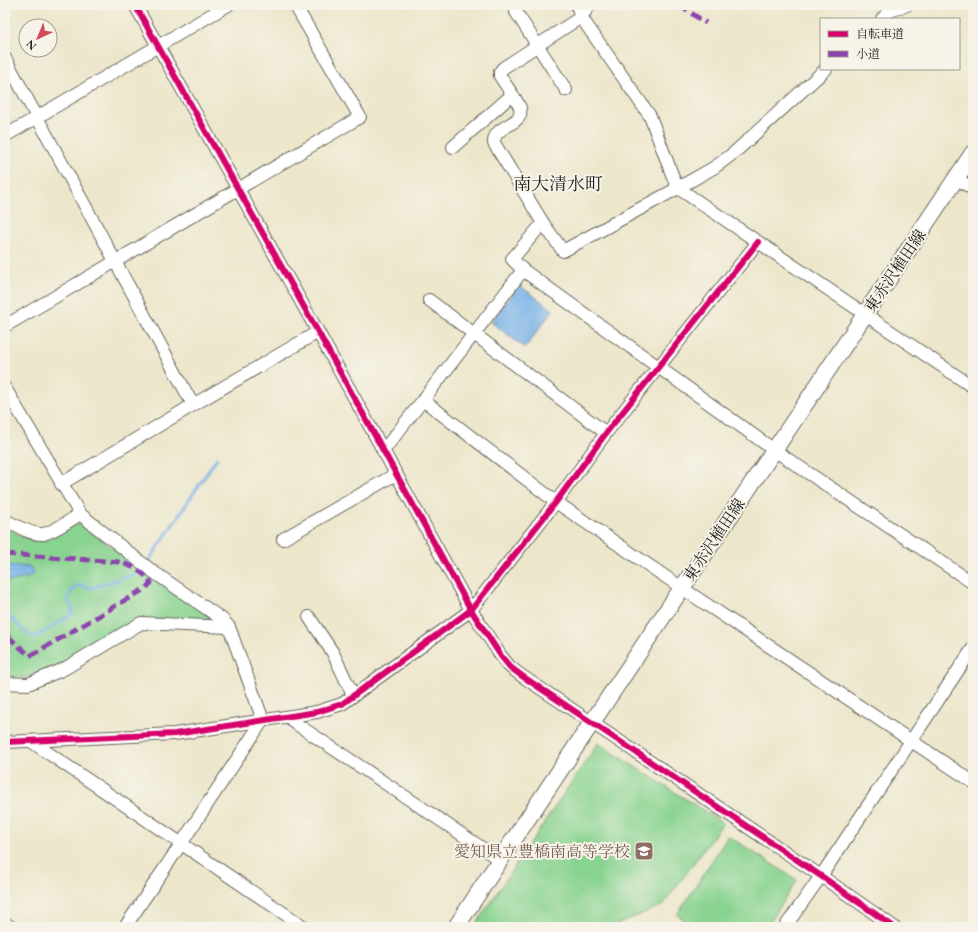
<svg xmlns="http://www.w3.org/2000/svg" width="978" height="932" viewBox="0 0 978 932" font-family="'EB Garamond','Noto Serif JP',serif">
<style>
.green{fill:#88d390;stroke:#527856}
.water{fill:#77b1e8;stroke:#4a6682}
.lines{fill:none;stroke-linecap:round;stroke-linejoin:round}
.stream{stroke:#77b1e8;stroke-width:3}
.minor-casing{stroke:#656359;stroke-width:14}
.major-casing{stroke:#656359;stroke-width:18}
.minor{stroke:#fff;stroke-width:12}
.major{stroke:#fff;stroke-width:16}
.quiet{stroke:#8e44ad;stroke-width:5;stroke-dasharray:10 5;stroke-linecap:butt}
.cycleway-casing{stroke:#f7f3e8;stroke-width:8}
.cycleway{stroke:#d6006c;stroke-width:6}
.labels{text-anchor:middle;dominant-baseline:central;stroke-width:4;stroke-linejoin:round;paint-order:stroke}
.street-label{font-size:16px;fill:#1c1c1c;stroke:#f7f3e8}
.education-label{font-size:16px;fill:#785e54;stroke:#f7f3e8;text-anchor:end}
.quarter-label{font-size:18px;fill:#1c1c1c;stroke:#f7f3e8}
</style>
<rect width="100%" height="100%" fill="#f7f3e8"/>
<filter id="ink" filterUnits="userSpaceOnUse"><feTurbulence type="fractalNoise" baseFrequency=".025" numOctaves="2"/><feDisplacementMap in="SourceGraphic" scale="8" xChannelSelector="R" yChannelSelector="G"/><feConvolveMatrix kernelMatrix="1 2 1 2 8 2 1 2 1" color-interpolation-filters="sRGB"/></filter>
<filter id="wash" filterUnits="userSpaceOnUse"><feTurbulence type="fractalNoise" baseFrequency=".012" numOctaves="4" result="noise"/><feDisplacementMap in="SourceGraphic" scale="16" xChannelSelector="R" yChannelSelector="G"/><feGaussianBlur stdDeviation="0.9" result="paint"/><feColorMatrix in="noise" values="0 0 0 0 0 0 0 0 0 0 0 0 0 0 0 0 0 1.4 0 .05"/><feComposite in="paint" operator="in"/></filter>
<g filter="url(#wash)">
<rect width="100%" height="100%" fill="#ece6ca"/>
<g class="green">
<polygon points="78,523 220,624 137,620 64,664 28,677 5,678 5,526 23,537 44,541"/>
<polygon points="598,743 723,823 663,905 618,924 614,927 474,927"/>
<polygon points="728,836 797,880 767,927 695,927 677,915"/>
</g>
<g class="water">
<polygon points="519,285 553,310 525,348 491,322"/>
<polygon points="5,565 30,567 34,573 27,578 5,582"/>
</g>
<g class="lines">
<g class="stream">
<polyline points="148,562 217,458"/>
<polyline points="5,613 30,636 38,636 72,614 72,607 68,599 71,591 80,585 92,588 135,574"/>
</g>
</g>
</g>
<g filter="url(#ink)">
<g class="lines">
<g class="minor-casing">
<g id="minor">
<polyline points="135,5 318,332 471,610 501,656 510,667 522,676 821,876 894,927"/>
<polyline points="577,5 581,17 650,116 673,177 678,188 973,387"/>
<path d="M 590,5 L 581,17 L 503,68 L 500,72 L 500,76 C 504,83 518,101 520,108 C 524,124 499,125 495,137 C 494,139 494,141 494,143 L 543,223 L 563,251 L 678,188 L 715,167 L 735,152 L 826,69"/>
<polyline points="516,12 566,90"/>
<polyline points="882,19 890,11 907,5"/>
<polyline points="5,58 193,405"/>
<polyline points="5,136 228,5"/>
<polyline points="453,147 512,95"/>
<polyline points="956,178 973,189"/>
<polyline points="523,270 512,259 543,223"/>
<polyline points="429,300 606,433"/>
<path d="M 5,326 C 124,257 242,186 360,117 L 295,5"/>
<polyline points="5,388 80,514 152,571 222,619 229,627 263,720 181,844 125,927"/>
<polyline points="423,400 556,502 682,588 973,782"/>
<polyline points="383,451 423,400 523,270 774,450 973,583"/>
<polyline points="61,484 193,405 318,332"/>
<path d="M 5,520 C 15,525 31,535 43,534 C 53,532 71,520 80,514"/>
<polyline points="283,539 396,474"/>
<polyline points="309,617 333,653 353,695"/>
<polyline points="5,683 28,684 64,669 141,623 229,627"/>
<polyline points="289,717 295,723 500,860"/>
<polyline points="5,742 175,734 317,712 342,704 471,610 556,502 606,433 758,242"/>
<polyline points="32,742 304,927"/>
<polyline points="5,923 11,927"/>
<polyline points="785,927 821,876 973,648"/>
</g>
</g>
<g class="major-casing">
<polyline id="major" points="456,927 500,860 973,153"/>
</g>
<use href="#minor" class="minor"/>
<use href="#major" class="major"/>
<g class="quiet">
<polyline points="679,5 706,23"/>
<path d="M 5,554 L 120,562 C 132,566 145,572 151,583 L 146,588 L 30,656 L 5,634"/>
</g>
<g class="cycleway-casing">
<g id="cycleway">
<polyline points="135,5 318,332 471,610 501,656 510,667 522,676 821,876 894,927"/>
<polyline points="5,742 175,734 317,712 342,704 471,610 556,502 606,433 758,242"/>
</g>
</g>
<use href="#cycleway" class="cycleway"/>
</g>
</g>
<defs>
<g id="school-square" transform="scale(1)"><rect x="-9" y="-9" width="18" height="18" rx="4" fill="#8d6e63" stroke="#f7f3e8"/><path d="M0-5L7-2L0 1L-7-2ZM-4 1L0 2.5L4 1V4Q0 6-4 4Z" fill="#fff"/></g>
</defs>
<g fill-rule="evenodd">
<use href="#school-square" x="644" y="851"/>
</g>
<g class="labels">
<g class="street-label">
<text transform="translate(895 271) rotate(-56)">東赤沢植田線</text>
<text transform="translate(714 540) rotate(-56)">東赤沢植田線</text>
</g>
<g class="education-label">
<text x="630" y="851">愛知県立豊橋南高等学校</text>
</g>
<g class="quarter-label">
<text x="558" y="183">南大清水町</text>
</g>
</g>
<rect width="978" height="932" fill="none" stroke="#f7f3e8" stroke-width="20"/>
<rect x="820" y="18" width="140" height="52" fill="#f7f3e8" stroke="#9f9d96"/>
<rect x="828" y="31" width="20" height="6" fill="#d6006c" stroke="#9f9d96"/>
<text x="856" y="38" font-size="12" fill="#1c1c1c">自転車道</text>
<rect x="828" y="51" width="20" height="6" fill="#8e44ad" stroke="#9f9d96"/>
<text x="856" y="58" font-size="12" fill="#1c1c1c">小道</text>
<g transform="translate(38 38) rotate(224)"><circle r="19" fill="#f7f3e8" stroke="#9f9d96"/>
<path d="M0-3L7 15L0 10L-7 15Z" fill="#d1495b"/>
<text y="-6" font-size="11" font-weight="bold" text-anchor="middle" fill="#1c1c1c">N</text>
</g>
</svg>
